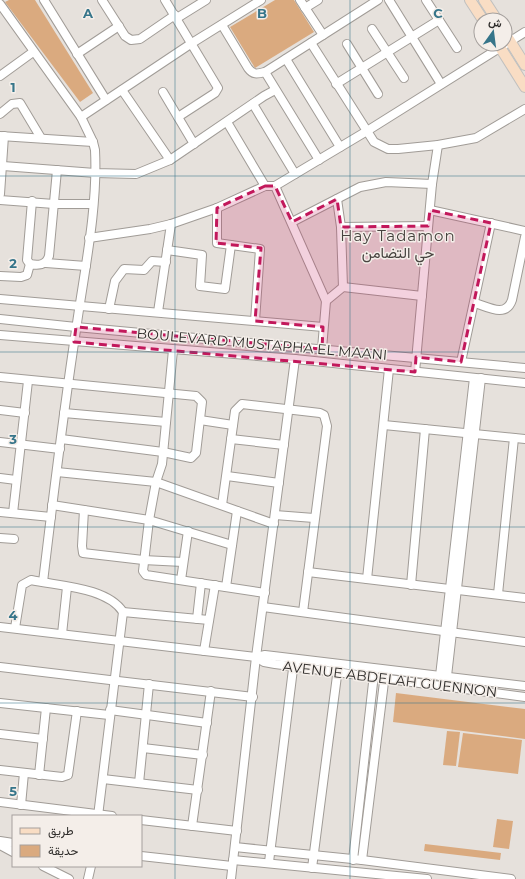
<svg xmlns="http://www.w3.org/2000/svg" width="525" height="879" viewBox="0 0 525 879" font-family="Montserrat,Vazirmatn,sans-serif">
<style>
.green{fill:#daaa7f}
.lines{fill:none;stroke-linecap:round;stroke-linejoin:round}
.minor-casing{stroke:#a19c97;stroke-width:10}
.major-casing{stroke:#c0c0bf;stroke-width:12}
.minor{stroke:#fff;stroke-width:8}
.major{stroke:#f9ddc4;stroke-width:10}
.marked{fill:#c2185b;fill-opacity:0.2;stroke:#c2185b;stroke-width:3;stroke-dasharray:8 5;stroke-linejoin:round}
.grid{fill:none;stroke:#36758a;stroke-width:1;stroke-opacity:0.55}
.labels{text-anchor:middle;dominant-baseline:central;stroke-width:3;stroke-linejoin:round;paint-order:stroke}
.street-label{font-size:14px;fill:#2e2c2a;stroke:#f4eee9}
.neighbourhood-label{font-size:15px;letter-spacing:1px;fill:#47433f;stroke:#f4eee9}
.grid-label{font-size:13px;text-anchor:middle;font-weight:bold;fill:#36758a;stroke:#f4eee9;stroke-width:3;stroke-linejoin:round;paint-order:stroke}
</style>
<rect width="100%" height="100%" fill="#e6e1dc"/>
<g class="green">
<polygon points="9,0 35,0 93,93 80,102 5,2"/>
<polygon points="275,0 294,0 314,32 255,68 230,27"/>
<polygon points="396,693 525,709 525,739 393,722"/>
<polygon points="447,731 460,732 456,766 443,765"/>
<polygon points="463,733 522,740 518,774 458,767"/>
<polygon points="497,819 513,821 509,849 493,847"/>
<polygon points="425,844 501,853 500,860 424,851"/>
</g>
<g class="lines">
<g class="minor-casing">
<g id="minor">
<polyline points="44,0 106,100"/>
<polyline points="102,0 125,36 131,40 140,39 175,15"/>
<polyline points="165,0 218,88 215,93 178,117"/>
<polyline points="300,0 323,35"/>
<polyline points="389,0 441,84"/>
<polyline points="426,0 457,48"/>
<path d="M 0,4 L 81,117 L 93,142 L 95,150 C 98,209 84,272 76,330 C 63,414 53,498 43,582"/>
<polyline points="305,8 318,0"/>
<polyline points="177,18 206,0"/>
<path d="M 222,25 L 248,68 C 253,75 257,74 265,72 L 378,0"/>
<polyline points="372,29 404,78"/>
<polyline points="311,43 374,142 388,149 398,149 438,145 476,138 525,109"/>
<polyline points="347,44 378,94"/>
<polyline points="77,54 119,26"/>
<polyline points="286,59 340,147"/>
<polyline points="265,72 319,160"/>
<polyline points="0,76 33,52"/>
<polyline points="336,84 439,20"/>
<polyline points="122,90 170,160"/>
<polyline points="163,92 194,144"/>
<polyline points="253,104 295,174"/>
<polyline points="0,114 12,104 20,103 41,138"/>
<polyline points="81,117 192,43 261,0"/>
<polyline points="227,122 265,186"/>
<polyline points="0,136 93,142"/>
<polyline points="3,166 95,173 136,174 170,160 264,96 275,90"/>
<polyline points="275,186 326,301 322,349"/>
<polyline points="0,194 4,136"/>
<polyline points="337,199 341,227 343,287"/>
<polyline points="0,200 54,204 93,204"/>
<path d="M 32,201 L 27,260 L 30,264 C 39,266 46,265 49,256 L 57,170"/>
<polyline points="217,208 217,243 260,249 255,321"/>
<polyline points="430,210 525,231"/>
<polyline points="292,222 360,187 386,182 432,184"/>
<polyline points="341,227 428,226"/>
<polyline points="89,238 150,229 171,224 217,208 265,186 275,186 367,131 525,32"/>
<polyline points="167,250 202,255 200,286 225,289 231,245"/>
<polyline points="46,263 86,266"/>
<polyline points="0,276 21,277 27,275 30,264"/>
<polyline points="0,299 323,327"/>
<polyline points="326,301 343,287 422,296"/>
<path d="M 475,303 C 488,307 506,318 512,300 L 525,237"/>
<polyline points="109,309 115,281 124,269 144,270 152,261 166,262"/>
<polyline points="158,312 171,224"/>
<polyline points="0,319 76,327 525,368"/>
<polyline points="0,335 295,359 525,383"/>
<polyline points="173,350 162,464 156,482 149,520 143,571 146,575 265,593"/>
<polyline points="461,362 491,223"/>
<polyline points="415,372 432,184 438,145"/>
<polyline points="0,377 196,396 202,402 196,453 191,458 163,452 61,439"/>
<polyline points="0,410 25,413"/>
<polyline points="64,413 166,422"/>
<polyline points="200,420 233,425"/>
<polyline points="384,425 525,439"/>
<polyline points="231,439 284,445"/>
<polyline points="0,442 60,449"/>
<polyline points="57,472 156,482 274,524"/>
<polyline points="227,476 279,483"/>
<polyline points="0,478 16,480"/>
<polyline points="52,505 149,520 232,545"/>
<polyline points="222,505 235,411 242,404 320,413 324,415 327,426 303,612"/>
<polyline points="84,510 82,546 83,553 143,560 183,562"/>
<polyline points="0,512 51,517"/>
<polyline points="13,513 28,381"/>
<polyline points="275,515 314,518"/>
<polyline points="0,538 14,539"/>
<polyline points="308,572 525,598"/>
<polyline points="367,579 389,369"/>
<polyline points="181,580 188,531"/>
<polyline points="411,585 425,429"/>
<polyline points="226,587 237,511"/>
<polyline points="498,594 514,438"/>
<polyline points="263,607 525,642"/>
<polyline points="123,612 209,620"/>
<polyline points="197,619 201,583"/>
<polyline points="0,627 256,657 265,655 525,686"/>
<path d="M 15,628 L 22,585 L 31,580 C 58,586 107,587 123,612 L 98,816"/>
<polyline points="62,634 67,587"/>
<polyline points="204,651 215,585"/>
<polyline points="256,657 264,662 275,664 525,697"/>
<polyline points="0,667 253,697"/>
<polyline points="440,676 474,378"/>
<polyline points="447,676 481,378"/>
<polyline points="0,703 109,715"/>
<polyline points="110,710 207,723"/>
<polyline points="0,734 43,739"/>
<polyline points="143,748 203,755"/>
<polyline points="0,770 62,777 68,775 77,711"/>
<polyline points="39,775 46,708"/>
<polyline points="103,779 198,790"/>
<polyline points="139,783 149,684"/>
<polyline points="0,802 112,816"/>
<polyline points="21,805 24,773"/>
<polyline points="141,820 237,831"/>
<polyline points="192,826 211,691"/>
<polyline points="0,841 13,843"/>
<polyline points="0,845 13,852"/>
<polyline points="235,847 362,860 511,879"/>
<polyline points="141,856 232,866"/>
<polyline points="233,860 427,879"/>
<polyline points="353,860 374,674"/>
<polyline points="362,860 385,674"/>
<polyline points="269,862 294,661"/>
<polyline points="43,866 69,879"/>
<polyline points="312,868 338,668"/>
<polyline points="88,879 91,866"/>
<polyline points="231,879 256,657 295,359"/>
</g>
</g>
<g class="major-casing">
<g id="major">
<polyline points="470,0 483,20"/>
<polyline points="484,0 497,20"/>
<polyline points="505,33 525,65"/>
<polyline points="498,44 525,87"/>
</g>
</g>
<use href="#minor" class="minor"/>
<use href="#major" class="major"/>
</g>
<path class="marked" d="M 265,186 L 275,186 L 292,222 L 337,199 L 341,227 L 428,226 L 430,210 L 491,223 L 461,362 L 416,357 L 415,372 L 74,342 L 76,327 L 322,349 L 323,327 L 255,321 L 261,248 L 216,243 L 217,208 Z"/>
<path class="grid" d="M 175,0 L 175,879M 350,0 L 350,879M 0,176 L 525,176M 0,352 L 525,352M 0,527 L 525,527M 0,703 L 525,703"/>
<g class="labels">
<g class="street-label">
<text transform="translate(262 344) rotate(5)">BOULEVARD MUSTAPHA EL MAANI</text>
<text transform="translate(390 679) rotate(7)">AVENUE ABDELAH GUENNON</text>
</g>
<g class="neighbourhood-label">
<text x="398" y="235">Hay Tadamon<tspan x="398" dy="17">حي التضامن</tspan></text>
</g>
</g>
<g class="grid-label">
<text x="88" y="18">A</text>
<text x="262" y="18">B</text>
<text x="438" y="18">C</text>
<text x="13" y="92">1</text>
<text x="13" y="268">2</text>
<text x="13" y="444">3</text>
<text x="13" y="620">4</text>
<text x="13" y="796">5</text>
</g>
<rect x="12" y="815" width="130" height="52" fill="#f4eee9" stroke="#a5a09d"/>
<rect x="20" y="828" width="20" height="6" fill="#f9ddc4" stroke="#a5a09d"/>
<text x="48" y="835" font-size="12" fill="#2e2c2a">طريق</text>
<rect x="20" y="845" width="20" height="12" fill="#daaa7f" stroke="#a5a09d"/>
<text x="48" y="855" font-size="12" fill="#2e2c2a">حديقة</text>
<g transform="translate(493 32) rotate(14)"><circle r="19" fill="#f4eee9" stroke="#a5a09d"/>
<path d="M0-3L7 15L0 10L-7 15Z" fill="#36758a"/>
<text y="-6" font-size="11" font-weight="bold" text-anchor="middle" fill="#2e2c2a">ش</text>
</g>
</svg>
